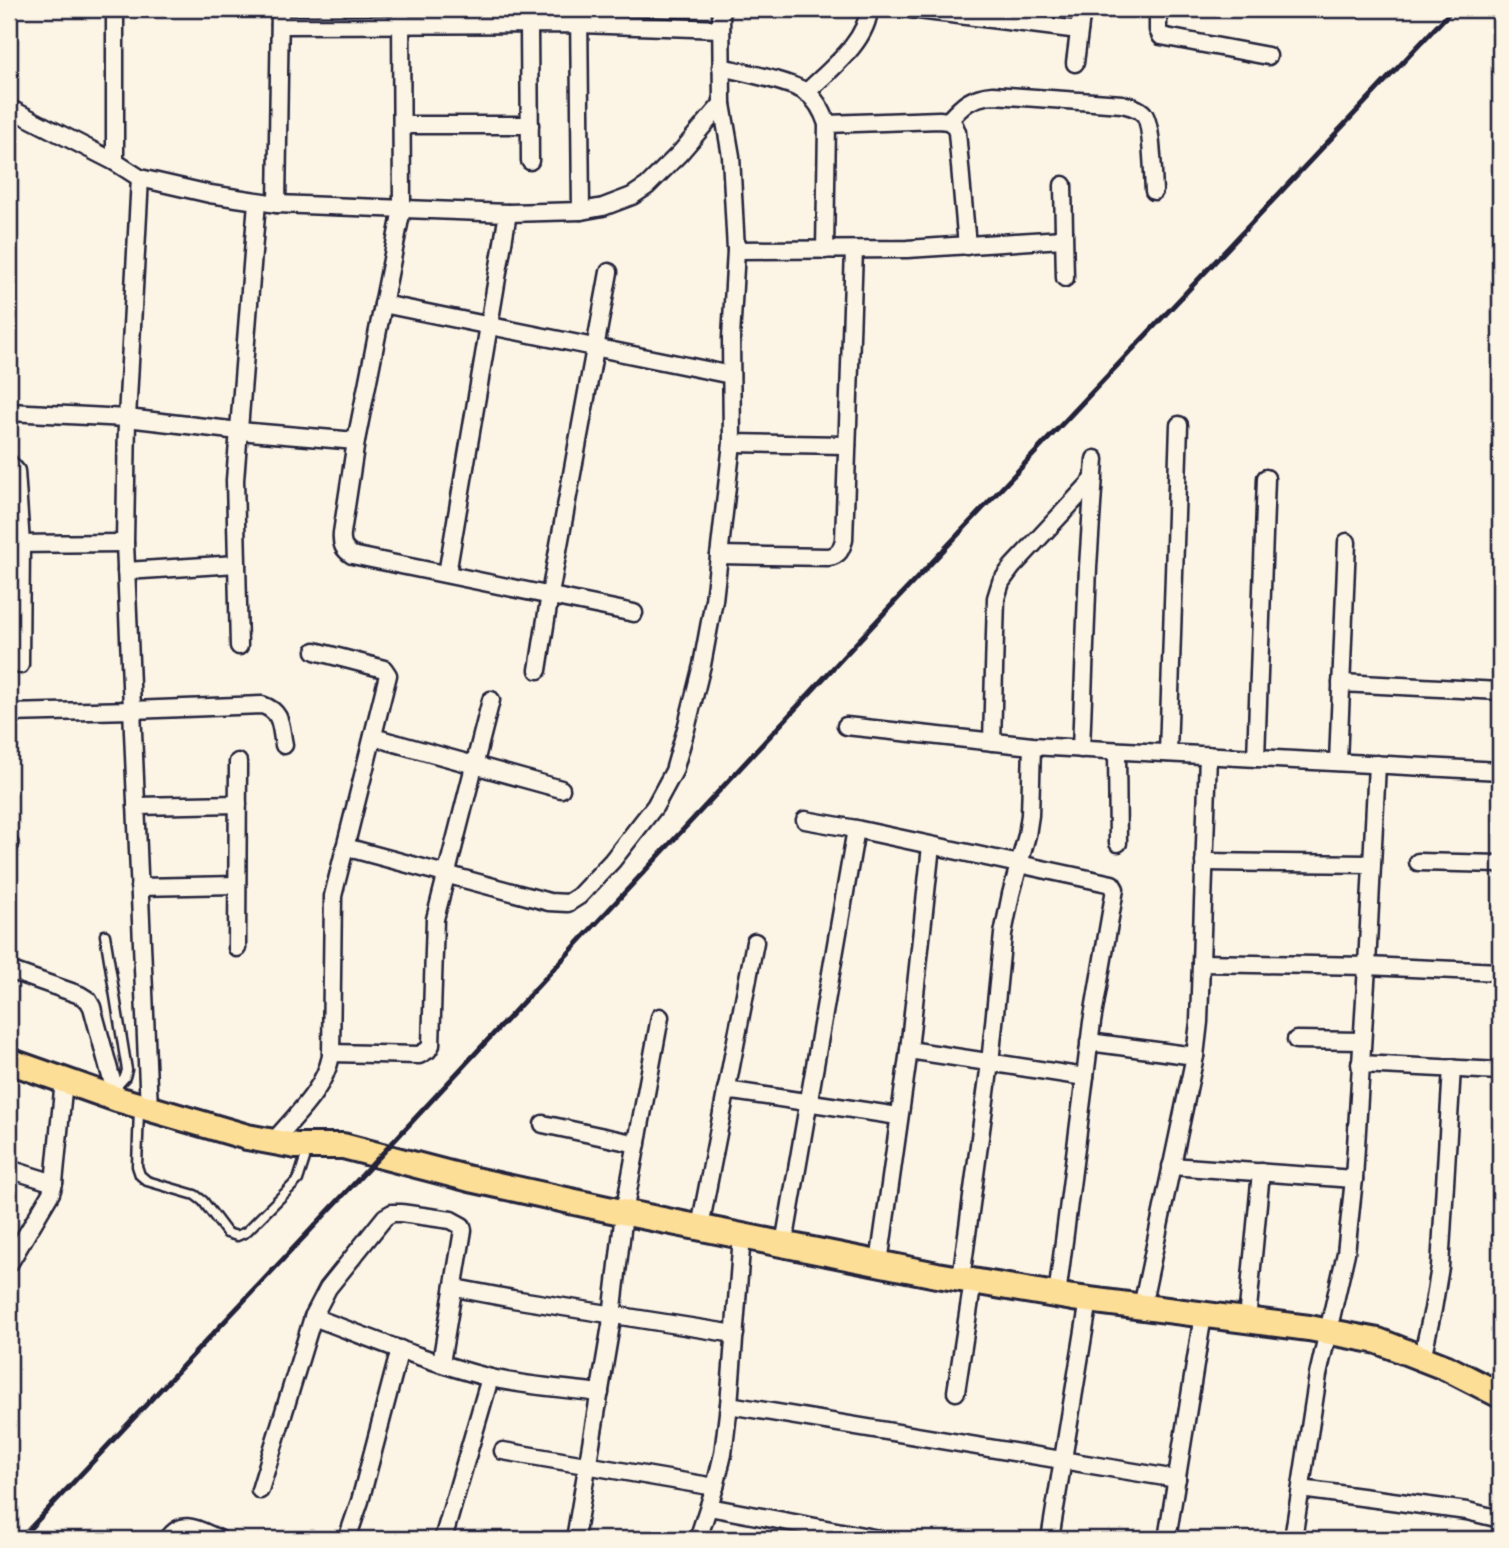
<svg xmlns="http://www.w3.org/2000/svg" width="1509" height="1548" viewBox="0 0 1509 1548" font-family="Mynerve,sans-serif">
<style>
.lines{fill:none;stroke-linecap:round;stroke-linejoin:round}
.lane-casing{stroke:#22223b;stroke-width:13}
.street-casing{stroke:#22223b;stroke-width:21}
.primary-casing{stroke:#22223b;stroke-width:30}
.lane{stroke:#fcf5e5;stroke-width:8}
.street{stroke:#fcf5e5;stroke-width:16}
.primary{stroke:#fdde96;stroke-width:24}
.rail{stroke:#22223b;stroke-width:5}
</style>
<rect width="100%" height="100%" fill="#fcf5e5"/>
<filter id="ink" filterUnits="userSpaceOnUse"><feTurbulence type="fractalNoise" baseFrequency=".0143" numOctaves="2"/><feDisplacementMap in="SourceGraphic" scale="14" xChannelSelector="R" yChannelSelector="G"/><feConvolveMatrix kernelMatrix="1 2 1 2 8 2 1 2 1" color-interpolation-filters="sRGB"/></filter>
<g filter="url(#ink)">
<g class="lines">
<g class="lane-casing">
<g id="lane">
<polyline points="105,935 127,1070 125,1077 114,1089"/>
<polyline points="139,1109 137,1166 140,1175 147,1181 195,1195 203,1201 227,1233 237,1236 246,1232 298,1180 308,1149"/>
</g>
</g>
<g class="street-casing">
<g id="street">
<polyline points="115,9 115,162"/>
<path d="M 401,9 L 402,209 L 356,441 L 342,533 C 341,544 343,549 352,555 L 634,613"/>
<polyline points="579,9 581,211"/>
<polyline points="910,9 1079,30"/>
<polyline points="1158,9 1158,30 1161,36 1268,56"/>
<polyline points="529,24 530,161"/>
<polyline points="280,25 580,24 721,29"/>
<polyline points="1075,63 1082,9"/>
<path d="M 721,67 C 742,72 789,81 806,92 C 817,100 823,112 827,124 L 825,250"/>
<path d="M 806,93 C 829,70 867,42 869,9"/>
<polyline points="9,108 115,162 140,178 127,418 125,543 149,1109"/>
<path d="M 948,121 C 963,105 970,97 993,95 L 1122,104 C 1129,106 1137,107 1143,113 C 1152,121 1153,176 1154,191"/>
<polyline points="827,124 939,120 948,121 954,125 957,132 967,246"/>
<polyline points="402,125 530,125"/>
<polyline points="140,178 210,194 277,204 508,213 581,211 603,207 632,196 647,186 680,153 722,104"/>
<polyline points="1063,185 1065,278"/>
<polyline points="277,204 280,9"/>
<polyline points="736,250 907,249 1063,239"/>
<polyline points="383,304 731,375"/>
<polyline points="9,412 127,418 239,431 356,441"/>
<polyline points="732,443 847,445"/>
<polyline points="9,463 16,471 21,544 20,665"/>
<polyline points="9,544 125,543"/>
<path d="M 719,555 L 829,557 C 839,555 841,550 844,540 L 854,250"/>
<polyline points="126,571 237,564"/>
<polyline points="447,574 508,213"/>
<polyline points="239,646 235,480 257,202"/>
<polyline points="538,670 550,594 609,272"/>
<polyline points="1341,683 1500,691"/>
<path d="M 9,713 L 132,710 L 262,705 C 283,712 280,726 284,745"/>
<polyline points="846,726 1032,746 1500,771"/>
<polyline points="373,737 561,789"/>
<polyline points="992,742 996,598 1001,582 1012,567 1094,479"/>
<polyline points="1081,749 1088,567 1095,459"/>
<polyline points="1117,751 1118,843"/>
<polyline points="1168,753 1179,425"/>
<polyline points="1256,758 1266,478"/>
<polyline points="1338,762 1347,542"/>
<polyline points="136,806 238,804"/>
<polyline points="805,820 856,829 1112,884 1115,889 1092,1022 1057,1296"/>
<polyline points="9,843 10,845"/>
<polyline points="345,847 549,902 568,903 579,896 612,861 655,806 674,771 686,729 702,665 714,600 732,443 731,338 736,250 731,156 722,104 721,9"/>
<polyline points="1204,862 1372,864"/>
<polyline points="1418,862 1500,864"/>
<polyline points="139,887 237,885"/>
<polyline points="237,948 238,762"/>
<polyline points="1201,963 1367,966 1500,972"/>
<polyline points="9,970 80,995 88,1000 92,1007 117,1099"/>
<polyline points="1296,1040 1362,1041"/>
<polyline points="1089,1042 1195,1056"/>
<polyline points="909,1050 1085,1077"/>
<polyline points="331,1053 419,1055 428,1050 431,1045 435,919 491,700"/>
<polyline points="1360,1064 1500,1071"/>
<polyline points="726,1090 898,1116"/>
<polyline points="543,1124 637,1144"/>
<path d="M 273,1142 C 295,1116 324,1090 331,1056 L 333,896 L 388,675 L 384,669 L 315,651"/>
<polyline points="1171,1166 1354,1179"/>
<polyline points="9,1169 54,1183"/>
<polyline points="700,1227 755,942"/>
<polyline points="784,1244 856,829"/>
<polyline points="879,1263 909,1050 931,846"/>
<polyline points="9,1264 51,1193 54,1183 64,1080"/>
<polyline points="961,1279 990,1063 1003,934 1011,894 1027,835 1030,815 1032,746"/>
<polyline points="455,1288 513,1299 735,1334"/>
<polyline points="1142,1307 1195,1056 1199,1022 1208,755"/>
<path d="M 313,1317 C 370,1338 428,1362 487,1377 C 523,1386 563,1388 600,1393"/>
<polyline points="1247,1320 1261,1172"/>
<polyline points="1422,1358 1433,1309 1440,1267 1452,1068"/>
<polyline points="956,1392 973,1281"/>
<polyline points="729,1405 1177,1479"/>
<polyline points="503,1451 715,1487"/>
<polyline points="1301,1489 1467,1511 1500,1519"/>
<polyline points="260,1490 313,1317 328,1288 385,1217 392,1213 401,1213 451,1220 462,1226 463,1230 441,1363"/>
<polyline points="709,1507 879,1539"/>
<path d="M 168,1539 C 183,1517 200,1531 219,1539"/>
<polyline points="347,1539 360,1501 400,1349"/>
<polyline points="443,1539 490,1378"/>
<polyline points="575,1539 611,1325 624,1213 660,1017"/>
<polyline points="698,1539 715,1487 723,1454 729,1405 742,1236"/>
<polyline points="1050,1539 1089,1300"/>
<polyline points="1167,1539 1203,1315"/>
<polyline points="1293,1539 1318,1375 1346,1253 1354,1179 1367,966 1377,764"/>
</g>
</g>
<g class="primary-casing">
<polyline id="primary" points="9,1061 117,1099 247,1137 296,1146 343,1146 470,1179 607,1209 937,1275 1073,1298 1309,1328 1378,1341 1447,1368 1500,1395"/>
</g>
<use href="#lane" class="lane"/>
<use href="#street" class="street"/>
<use href="#primary" class="primary"/>
<polyline class="rail" points="20,1539 381,1155 887,610 1453,9"/>
</g>
</g>
<rect width="1509" height="1548" fill="none" stroke="#fcf5e5" stroke-width="35"/>
<rect x="18" y="18" width="1474" height="1513" fill="none" stroke="#22223b" stroke-width="2.5" filter="url(#ink)"/>
</svg>
